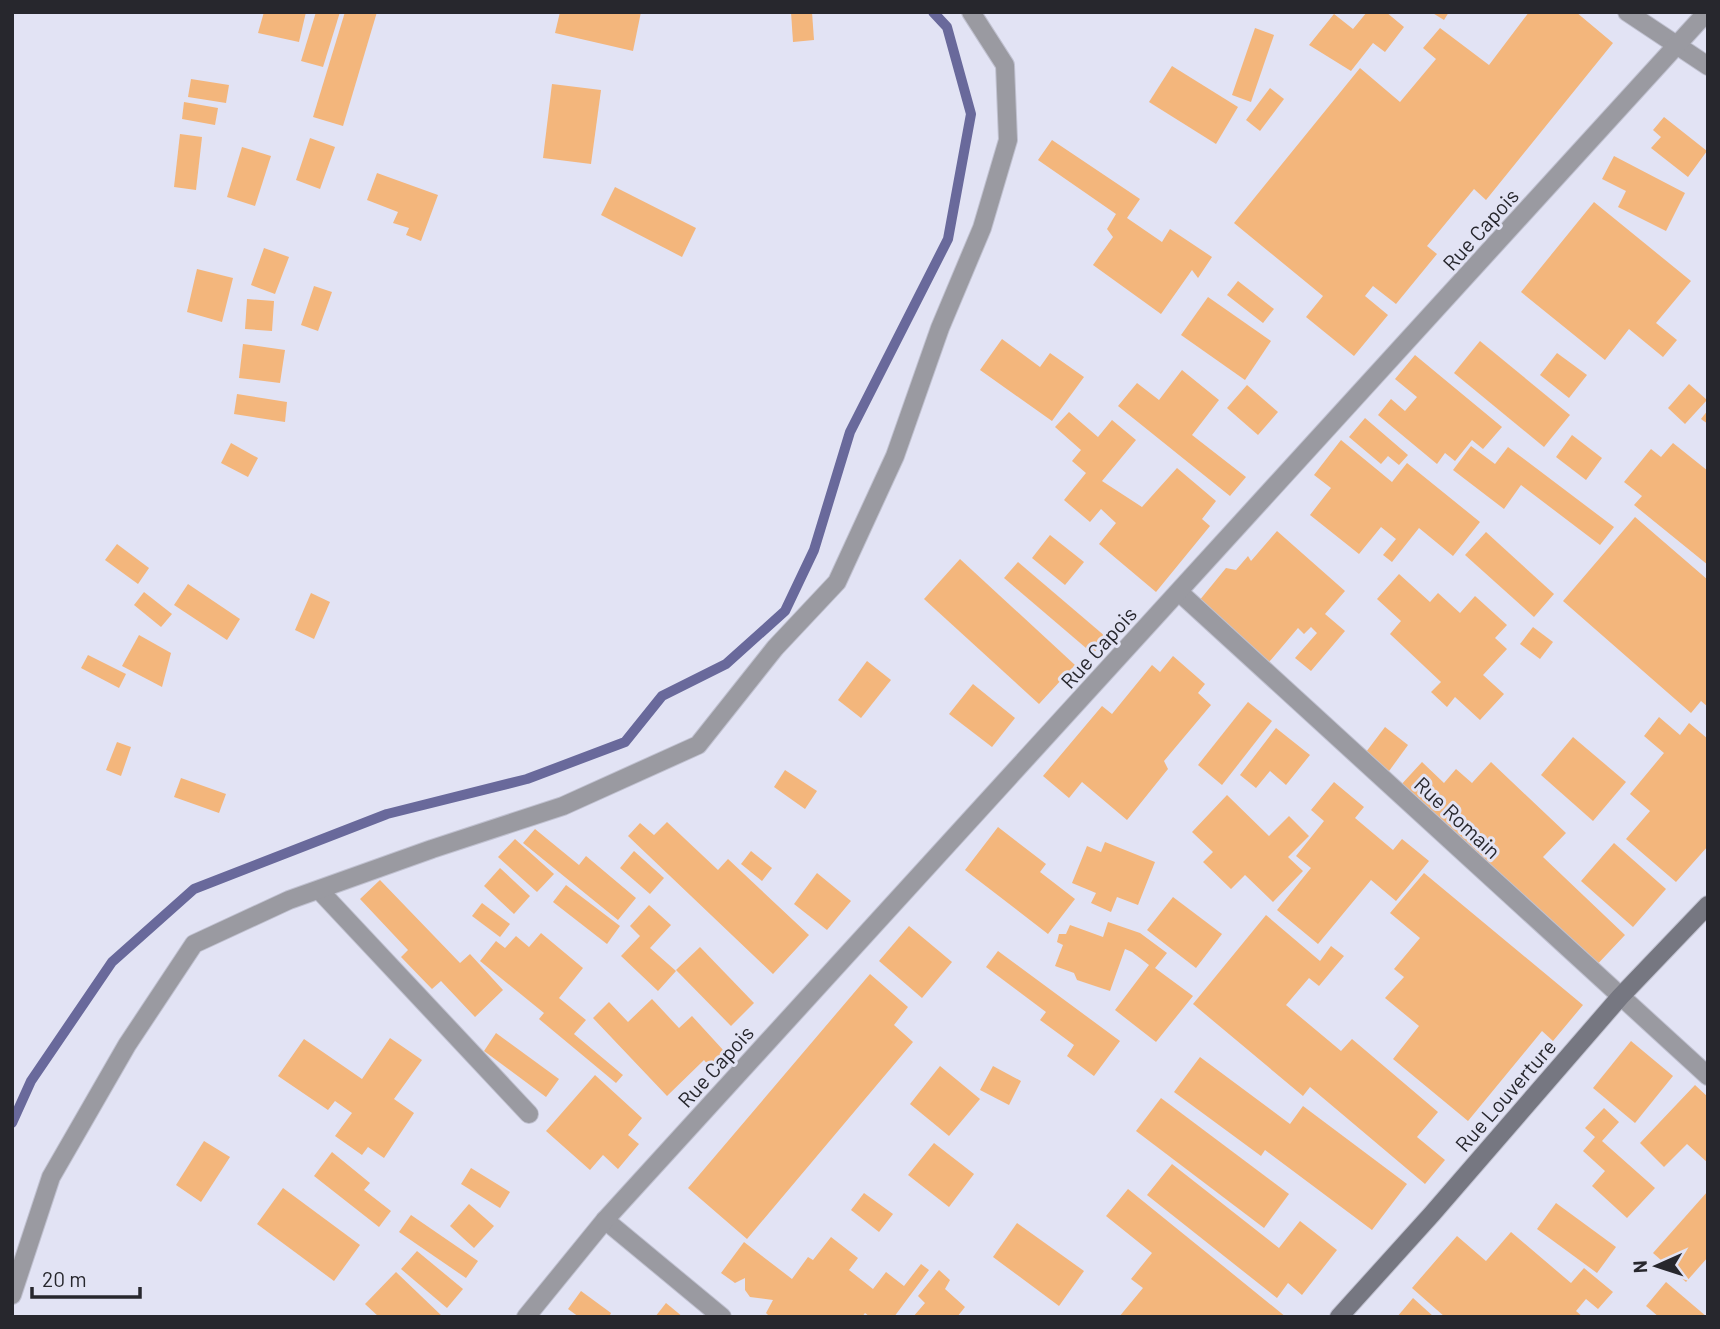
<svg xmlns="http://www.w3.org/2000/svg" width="1720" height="1329" viewBox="0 0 1720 1329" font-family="Barlow,sans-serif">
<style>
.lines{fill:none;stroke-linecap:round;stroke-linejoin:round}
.stream{stroke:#69699b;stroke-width:10}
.building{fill:#f3b67c}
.street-casing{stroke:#c0c1d0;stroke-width:20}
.secondary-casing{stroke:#c0c1d0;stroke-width:20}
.street{stroke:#9a9aa1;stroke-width:18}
.secondary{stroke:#767781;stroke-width:18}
.labels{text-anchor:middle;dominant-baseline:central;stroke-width:6;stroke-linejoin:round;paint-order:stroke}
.street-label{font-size:21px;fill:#27272d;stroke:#e2e3f4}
</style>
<rect width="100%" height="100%" fill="#e2e3f4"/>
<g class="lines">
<polyline class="stream" points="12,1123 31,1081 112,962 194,889 387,814 527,779 625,742 662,696 726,664 785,611 814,550 850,432 948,239 971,114 947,27 933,12"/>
</g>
<g class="building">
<polygon points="264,12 306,12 299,42 258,33"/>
<polygon points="316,12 340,12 323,67 301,61"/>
<polygon points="345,12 377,12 343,126 313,117"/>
<polygon points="560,12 641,12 633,51 555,33"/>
<polygon points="791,12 812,12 814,40 793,42"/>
<polygon points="1367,12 1386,12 1404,27 1385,52 1373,43 1351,71 1309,45 1334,14 1353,29"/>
<polygon points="1431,12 1449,12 1444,20"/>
<polygon points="1529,12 1576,12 1613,43 1486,200 1474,189 1427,246 1437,254 1396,304 1373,286 1365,296 1388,315 1354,356 1306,317 1323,296 1234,223 1360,68 1400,102 1436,59 1423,48 1440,28 1489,65"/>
<polygon points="1255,28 1274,35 1251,102 1232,95"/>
<polygon points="1172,66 1238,107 1216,144 1149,102"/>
<polygon points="191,79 229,85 226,103 188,97"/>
<polygon points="552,84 601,90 591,164 543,158"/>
<polygon points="1270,88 1284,99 1260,131 1246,120"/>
<polygon points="184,102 218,108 215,125 182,119"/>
<polygon points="1664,117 1707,151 1688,177 1651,148 1661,137 1653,130"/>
<polygon points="180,134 202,137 196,190 174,187"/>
<polygon points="310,138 335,147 320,189 296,180"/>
<polygon points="1052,140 1140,199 1127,218 1162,242 1170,229 1212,257 1198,278 1192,270 1161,314 1093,265 1113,237 1107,229 1116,214 1038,160"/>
<polygon points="242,147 271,156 255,206 227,197"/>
<polygon points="1614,156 1685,193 1666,231 1618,207 1626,191 1602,179"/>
<polygon points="377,173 438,195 421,241 406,235 409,228 393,223 398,212 367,200"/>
<polygon points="615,187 696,228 682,257 601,215"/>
<polygon points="1594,202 1691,281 1656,323 1677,340 1663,357 1629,329 1605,360 1521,292"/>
<polygon points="264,248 289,257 275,294 251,285"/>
<polygon points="197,269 233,278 222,322 187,312"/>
<polygon points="1238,281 1274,309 1263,323 1227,295"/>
<polygon points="314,286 332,292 318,331 301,325"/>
<polygon points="1208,297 1271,341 1245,380 1181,335"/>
<polygon points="247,299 274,301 272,331 245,329"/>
<polygon points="1002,339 1040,367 1050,353 1084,377 1052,421 980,370"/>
<polygon points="1480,341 1570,415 1544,447 1454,373"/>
<polygon points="243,344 285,350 280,383 239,378"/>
<polygon points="1557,353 1587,375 1569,398 1540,375"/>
<polygon points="1415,355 1502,427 1483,449 1472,440 1455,461 1445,453 1437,464 1378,415 1391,399 1405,411 1417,397 1395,379"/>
<polygon points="1182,370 1219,400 1192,435 1246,477 1230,496 1118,406 1137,383 1159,400"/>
<polygon points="1689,384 1707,400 1685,424 1668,408"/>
<polygon points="1247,385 1278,412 1258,435 1227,408"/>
<polygon points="237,394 287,402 285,422 234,414"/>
<polygon points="1708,410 1708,424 1701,419"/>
<polygon points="1069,412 1098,437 1112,420 1136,440 1102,481 1142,507 1177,468 1216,501 1202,519 1210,526 1156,592 1099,544 1116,523 1101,509 1090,522 1064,500 1086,473 1072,461 1081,450 1055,427"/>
<polygon points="1365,418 1408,455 1399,465 1388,456 1381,464 1349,437"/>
<polygon points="1572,435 1602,458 1586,480 1556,457"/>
<polygon points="1341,440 1392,482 1407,463 1480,522 1453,556 1419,528 1392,562 1383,555 1396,539 1381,527 1359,554 1310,515 1331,488 1314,475"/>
<polygon points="231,443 258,458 248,477 221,463"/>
<polygon points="1673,443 1708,471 1708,565 1634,505 1642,496 1624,482 1651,449 1661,457"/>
<polygon points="1471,446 1495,464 1508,447 1614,527 1600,545 1521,485 1504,509 1453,470"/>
<polygon points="1635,517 1708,580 1708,707 1701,701 1691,713 1563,601"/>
<polygon points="1277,531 1345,591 1325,614 1345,631 1311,671 1295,658 1317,633 1311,627 1304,634 1298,628 1264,668 1194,607 1226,568 1236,570 1248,556 1251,561"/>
<polygon points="1486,532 1554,594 1534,617 1465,555"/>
<polygon points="1050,535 1084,562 1065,585 1032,558"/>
<polygon points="117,544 149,568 138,584 105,560"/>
<polygon points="960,559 1075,665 1039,704 924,599"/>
<polygon points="1018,562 1106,637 1093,654 1004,578"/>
<polygon points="1399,574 1430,602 1438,593 1460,613 1475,596 1507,625 1495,638 1507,649 1483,675 1504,694 1480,720 1455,697 1447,707 1431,692 1441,682 1390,634 1401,621 1377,599"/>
<polygon points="188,584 240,619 227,640 174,605"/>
<polygon points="144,592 172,614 161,627 134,605"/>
<polygon points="311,593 330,602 314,639 295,630"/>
<polygon points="1533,627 1553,642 1540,659 1520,644"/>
<polygon points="139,635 171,653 162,687 122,666"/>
<polygon points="88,655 126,674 119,688 81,668"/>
<polygon points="1173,656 1205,684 1198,693 1211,705 1164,761 1168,769 1127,820 1082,782 1069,798 1043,776 1102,706 1112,714 1152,665 1160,672"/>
<polygon points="867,661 891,680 861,718 838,700"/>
<polygon points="973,684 1015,718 992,747 949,714"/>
<polygon points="1248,702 1272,721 1222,785 1198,765"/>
<polygon points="1659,717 1680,735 1689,723 1708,739 1708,846 1676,882 1626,839 1650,811 1630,794 1664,753 1644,736"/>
<polygon points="1385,727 1408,745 1384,778 1360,760"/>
<polygon points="1276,728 1310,755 1286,785 1270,771 1256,788 1240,775"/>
<polygon points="1573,737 1626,782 1593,821 1541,775"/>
<polygon points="117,742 131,747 121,776 106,770"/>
<polygon points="1422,762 1444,783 1456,769 1472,783 1491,762 1566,833 1543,857 1625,935 1592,970 1399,787"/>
<polygon points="785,770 817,791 805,809 774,787"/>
<polygon points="181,778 226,794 219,813 174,797"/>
<polygon points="1334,782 1364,807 1355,818 1393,850 1402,839 1429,861 1396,901 1371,880 1318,944 1277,910 1311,868 1296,856 1324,821 1311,810"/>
<polygon points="1227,795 1269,836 1289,816 1309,836 1288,857 1303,871 1273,902 1245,875 1231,889 1203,862 1213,852 1192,832"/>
<polygon points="667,822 718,870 728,859 809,935 773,974 628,836 640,823 654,835"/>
<polygon points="998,827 1046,864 1040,872 1075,899 1048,934 965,870"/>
<polygon points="535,829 579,865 586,856 636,898 618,920 523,843"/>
<polygon points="515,839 554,874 537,892 498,857"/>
<polygon points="1105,842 1155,862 1138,905 1117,897 1111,912 1091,903 1096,893 1072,883 1087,846 1101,852"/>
<polygon points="1614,843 1666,889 1633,927 1581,881"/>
<polygon points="634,851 664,878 650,894 620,868"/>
<polygon points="751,851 772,868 762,881 741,864"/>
<polygon points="500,868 530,896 514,914 484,886"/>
<polygon points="817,873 851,901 827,930 794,904"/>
<polygon points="1424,873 1583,1005 1553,1041 1542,1031 1468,1121 1393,1059 1419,1026 1385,998 1404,977 1394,969 1420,938 1390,913"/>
<polygon points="380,880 460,963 470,954 503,990 475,1017 441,981 432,989 401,957 408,950 360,899"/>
<polygon points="566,885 620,926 607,944 553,902"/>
<polygon points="1173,897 1222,934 1196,968 1147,930"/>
<polygon points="482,903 510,924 500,937 472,916"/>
<polygon points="649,905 671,925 650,948 676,971 658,991 621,956 640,936 630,926"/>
<polygon points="1266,915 1320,961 1331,946 1344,956 1319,986 1309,978 1286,1005 1341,1051 1352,1039 1438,1112 1417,1137 1445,1160 1425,1184 1310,1087 1303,1096 1193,1004"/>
<polygon points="1108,922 1140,933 1167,953 1155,968 1193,996 1156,1042 1115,1010 1149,965 1132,952 1125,949 1110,991 1077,980 1074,973 1055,966 1063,945 1057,942 1059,934 1066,934 1070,925 1103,937"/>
<polygon points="909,926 952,962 922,998 879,961"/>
<polygon points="541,933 583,968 559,998 586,1020 574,1034 623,1075 616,1083 539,1019 544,1013 480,961 496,941 505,948 516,936 529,947"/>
<polygon points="700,947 754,1003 731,1026 676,970"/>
<polygon points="998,951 1120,1041 1094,1076 1067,1056 1074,1045 1040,1020 1046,1012 986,967"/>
<polygon points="870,974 908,1007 894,1025 913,1042 747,1239 688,1188"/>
<polygon points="652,999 679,1028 692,1016 724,1051 709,1066 704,1060 667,1096 593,1018 609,1002 628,1022"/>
<polygon points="496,1033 559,1079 546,1097 484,1051"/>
<polygon points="390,1038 422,1060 394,1099 414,1113 384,1158 368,1147 362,1155 335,1136 352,1113 335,1101 328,1110 278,1076 304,1039 362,1079"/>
<polygon points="1631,1041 1673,1076 1635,1123 1593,1088"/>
<polygon points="1200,1057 1290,1124 1303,1106 1407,1184 1372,1230 1265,1150 1261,1156 1174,1092"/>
<polygon points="940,1066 980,1099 949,1136 910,1104"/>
<polygon points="993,1066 1021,1081 1009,1105 980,1090"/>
<polygon points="595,1075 642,1118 628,1135 639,1144 618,1169 603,1155 590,1170 546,1131"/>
<polygon points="1695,1085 1708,1097 1708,1163 1687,1144 1664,1167 1640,1143"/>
<polygon points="1161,1098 1289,1194 1264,1228 1136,1131"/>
<polygon points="1604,1108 1619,1122 1602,1141 1655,1188 1627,1218 1592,1186 1605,1171 1583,1151 1595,1137 1585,1128"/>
<polygon points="204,1141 230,1157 201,1202 176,1185"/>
<polygon points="934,1143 974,1174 949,1207 908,1175"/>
<polygon points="332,1152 370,1183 364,1190 391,1211 379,1227 314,1176"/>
<polygon points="1172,1164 1279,1248 1300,1221 1337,1250 1302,1295 1288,1283 1277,1298 1147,1195"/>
<polygon points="471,1168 510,1192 500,1208 461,1184"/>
<polygon points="283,1188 360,1245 334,1281 257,1224"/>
<polygon points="1128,1189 1286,1317 1119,1317 1143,1288 1131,1279 1152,1253 1106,1216"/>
<polygon points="1708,1191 1708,1257 1686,1282 1653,1253"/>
<polygon points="864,1193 893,1214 879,1232 851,1210"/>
<polygon points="1556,1203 1616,1247 1597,1273 1537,1229"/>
<polygon points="469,1204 494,1226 474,1248 450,1226"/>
<polygon points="411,1215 478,1261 466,1278 399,1232"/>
<polygon points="1017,1223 1084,1271 1059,1306 993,1257"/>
<polygon points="1511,1232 1571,1283 1584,1268 1613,1292 1598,1309 1586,1299 1576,1311 1583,1317 1445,1317 1412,1288 1457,1236 1486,1261"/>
<polygon points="831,1237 858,1258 849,1270 873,1289 886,1272 904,1286 921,1264 929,1270 894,1317 870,1317 865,1313 862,1317 770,1317 766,1313 773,1300 750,1297 745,1290 745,1278 735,1283 721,1273 744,1242 792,1279 808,1257 813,1260"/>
<polygon points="417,1251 463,1289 447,1308 401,1269"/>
<polygon points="939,1270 950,1280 945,1289 965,1307 957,1317 913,1317 925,1303 918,1296"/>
<polygon points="396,1272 443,1317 379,1317 365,1304"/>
<polygon points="1666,1282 1707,1317 1659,1317 1646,1306"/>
<polygon points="581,1291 611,1313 609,1317 579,1317 568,1309"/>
<polygon points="1413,1298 1434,1317 1397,1317"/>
<polygon points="666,1303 683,1317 655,1317"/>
</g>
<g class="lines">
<g class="street-casing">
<g id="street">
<polyline points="1627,12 1708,66"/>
<polyline points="1179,592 1708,1076"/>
<polyline points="319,890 529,1114"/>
<polyline points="605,1220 722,1317"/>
<polyline points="12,1295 51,1177 127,1045 194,944 289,900 432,849 563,806 698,745 775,648 837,582 895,456 940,328 982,228 1008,140 1005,65 971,12"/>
<polyline points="526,1317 605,1220 1707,12"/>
</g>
</g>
<g class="secondary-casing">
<polyline id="secondary" points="1339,1317 1432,1214 1620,997 1708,905"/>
</g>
<use href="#street" class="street"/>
<use href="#secondary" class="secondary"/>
</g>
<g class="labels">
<g class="street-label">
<text transform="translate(1480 229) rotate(-48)">Rue Capois</text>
<text transform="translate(1098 647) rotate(-48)">Rue Capois</text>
<text transform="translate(1458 817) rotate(43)">Rue Romain</text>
<text transform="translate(715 1066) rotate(-48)">Rue Capois</text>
<text transform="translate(1505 1095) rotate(-49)">Rue Louverture</text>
</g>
</g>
<rect width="1720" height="1329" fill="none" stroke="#27272d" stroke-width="28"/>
<g transform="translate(1657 1266) rotate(267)" stroke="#e2e3f4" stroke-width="5" paint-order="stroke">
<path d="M0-5L12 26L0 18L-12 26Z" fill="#27272d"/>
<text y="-10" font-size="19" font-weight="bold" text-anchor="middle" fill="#27272d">N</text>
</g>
<path d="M32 1287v10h108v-10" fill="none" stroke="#27272d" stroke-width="3.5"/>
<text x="42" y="1287" font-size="21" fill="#27272d" stroke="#e2e3f4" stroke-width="5" paint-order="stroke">20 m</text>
</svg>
